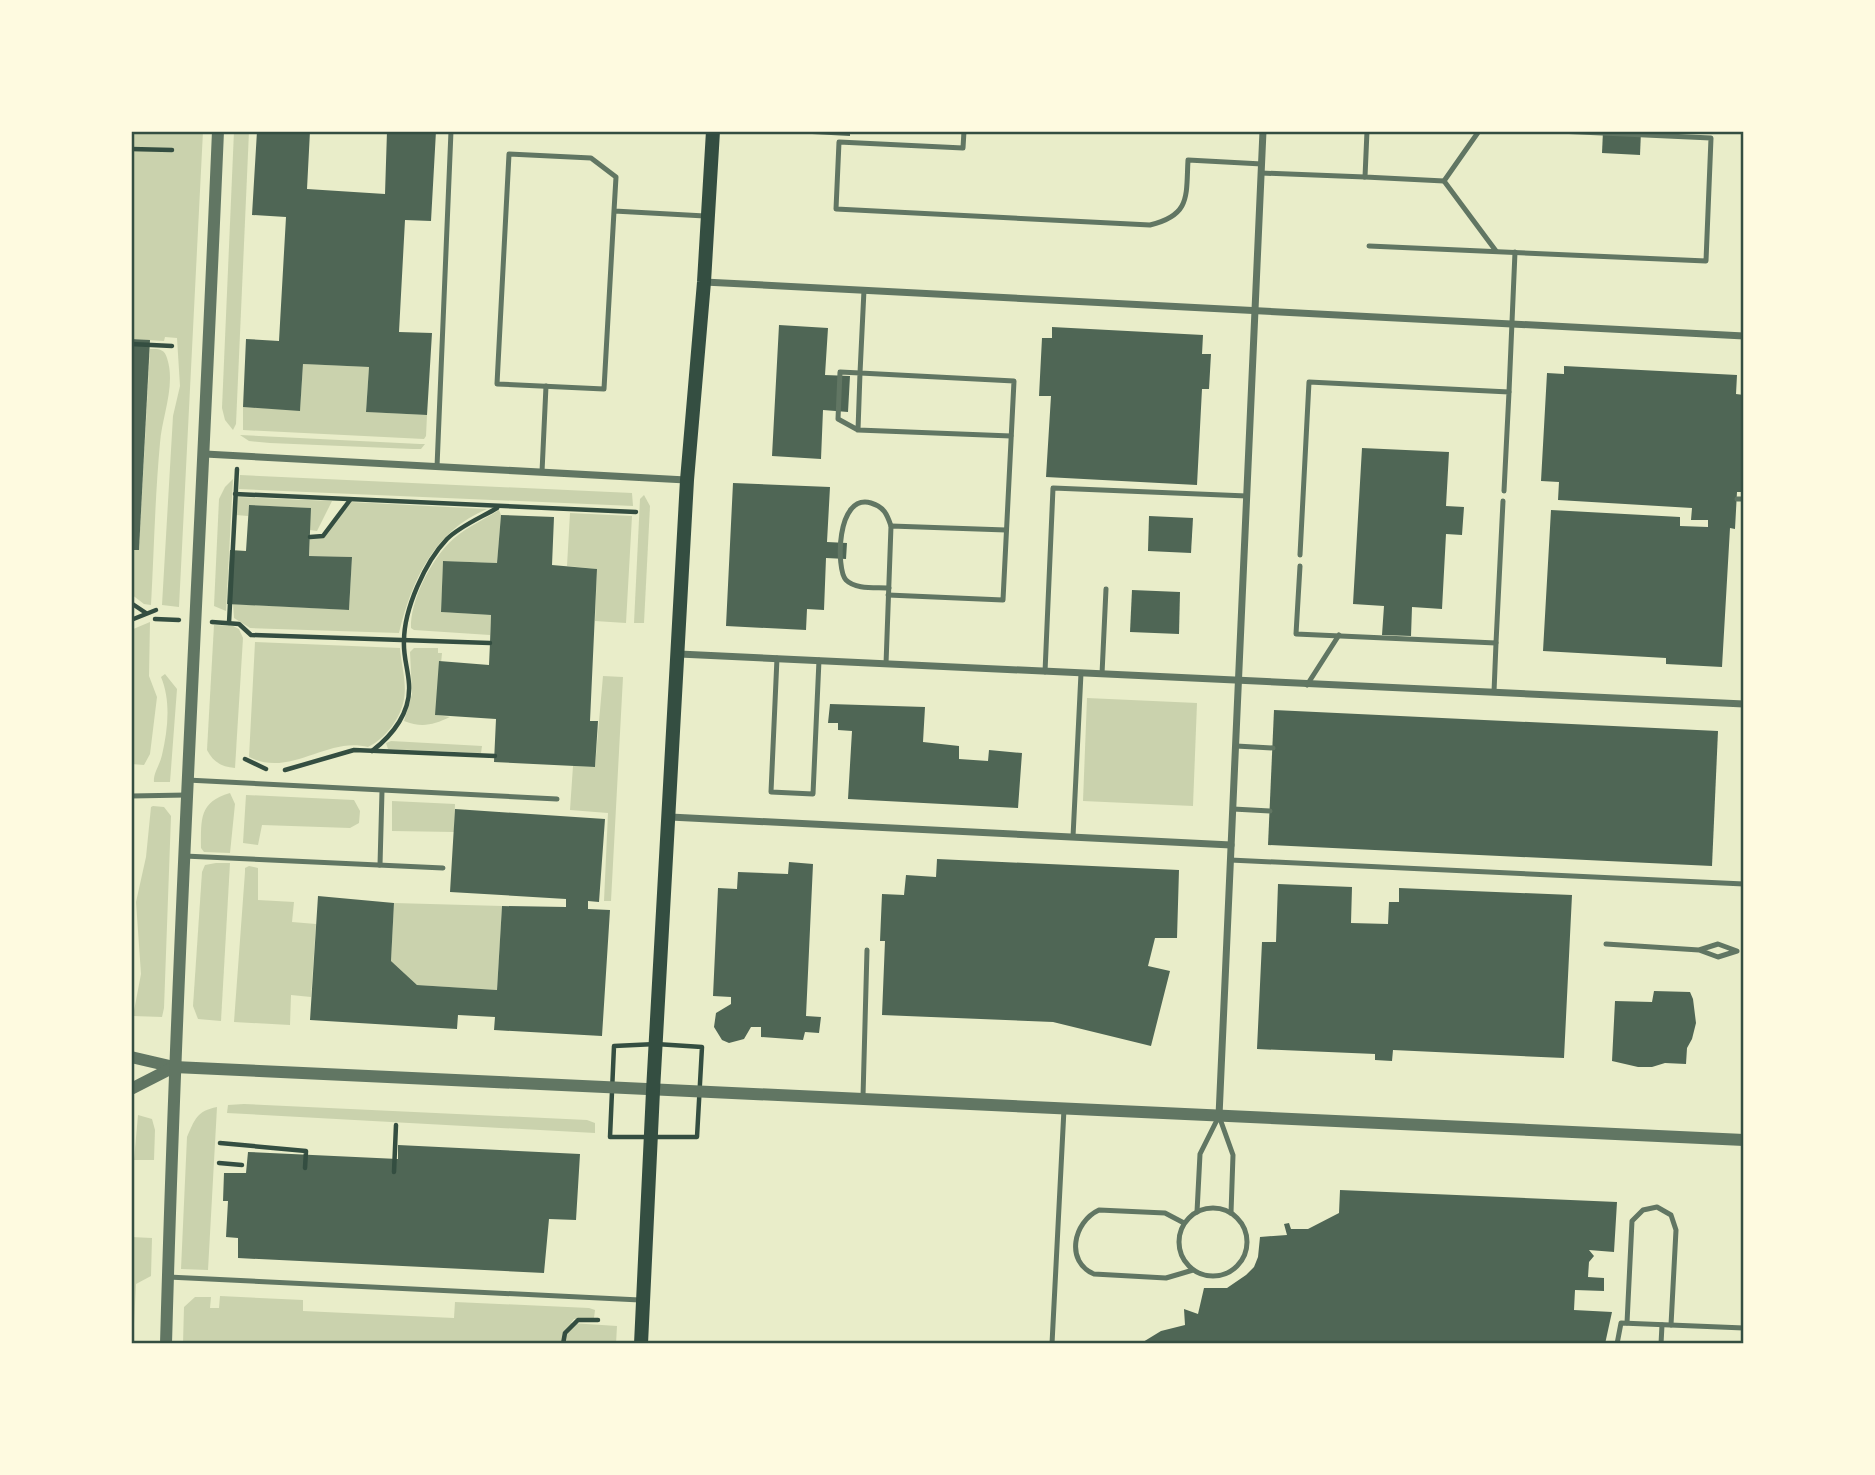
<svg xmlns="http://www.w3.org/2000/svg" width="1875" height="1475" viewBox="0 0 1875 1475" font-family="Rubik,sans-serif">
<style>
.green{fill:#cad2ad}
.building{fill:#4f6655}
.lines{fill:none;stroke-linecap:round;stroke-linejoin:round}
.path{stroke:#344e41;stroke-width:4.5}
.service{stroke:#617663;stroke-width:5}
.minor{stroke:#617663;stroke-width:7}
.tertiary{stroke:#617663;stroke-width:12}
.secondary{stroke:#344e41;stroke-width:14}
.neatline{fill:none;stroke:#344e41;stroke-width:2.5}
</style>
<rect width="100%" height="100%" fill="#e9edc9"/>
<g class="green">
<polygon points="131,131 203,131 179,607 162,605 173,416 180,386 177,338 165,337 164,341 131,339"/>
<polygon points="234,131 249,131 236,424 233,430 225,420 222,408"/>
<path d="M 150,349 C 158,349 164,348 167,358 C 176,385 162,416 160,443 C 155,497 154,551 151,605 L 144,604 L 131,594 L 131,550 L 139,550 Z"/>
<polygon points="303,364 369,367 366,412 427,415 426,436 424,439 243,430 243,407 300,410"/>
<polygon points="240,435 420,444 425,444 421,449 413,449 270,443 249,441"/>
<polygon points="240,475 632,493 633,506 239,489"/>
<polygon points="233,479 226,611 214,606 219,499 225,487"/>
<polygon points="644,495 650,506 644,623 634,623 640,499"/>
<polygon points="237,497 332,501 317,531 310,530 310,508 249,505 248,516 236,515"/>
<path d="M 351,502 L 487,509 C 434,531 412,580 399,633 L 250,628 L 234,618 L 233,604 L 349,610 L 352,557 L 309,556 L 310,537 L 324,537 Z"/>
<path d="M 499,510 L 501,515 L 497,563 L 443,561 L 441,612 L 491,615 L 490,635 L 414,630 L 411,628 C 410,601 430,563 448,544 C 462,529 482,521 499,510 Z"/>
<polygon points="570,513 632,516 626,623 595,621 597,569 567,566"/>
<polygon points="150,622 149,676 157,697 150,754 144,765 131,764 131,630"/>
<path d="M 214,625 L 233,626 L 239,629 L 243,638 L 235,768 C 222,767 213,762 207,750 Z"/>
<path d="M 255,642 L 400,648 C 401,664 407,682 404,699 C 401,718 385,739 368,747 C 327,736 291,778 249,757 Z"/>
<path d="M 414,648 L 438,648 L 438,653 L 442,653 L 436,715 L 450,717 C 433,725 422,728 404,721 L 412,694 L 410,652 Z"/>
<path d="M 165,674 L 177,689 L 170,782 L 154,782 C 153,773 160,765 162,755 C 168,729 171,701 161,677 Z"/>
<polygon points="603,676 623,677 611,901 604,901 608,813 570,810 573,766 595,767"/>
<polygon points="1087,698 1197,703 1193,806 1083,801"/>
<polygon points="391,741 482,746 481,753 388,749 386,743"/>
<path d="M 230,793 L 235,804 L 230,853 L 204,852 L 201,848 C 201,819 199,802 230,793 Z"/>
<polygon points="246,795 354,800 360,811 359,823 350,828 262,825 258,845 243,843"/>
<polygon points="392,801 455,804 454,832 392,831"/>
<polygon points="153,806 164,807 171,816 164,1008 162,1017 133,1016 141,974 136,902 146,857 151,807"/>
<polygon points="216,863 230,863 221,1021 198,1019 193,1006 202,872 205,865"/>
<polygon points="249,866 258,868 258,900 294,902 292,922 316,924 311,997 291,995 290,1025 234,1022 245,872 245,868"/>
<polygon points="394,903 502,906 497,990 417,985 391,961"/>
<polygon points="244,1104 587,1120 595,1123 595,1133 227,1113 228,1105"/>
<path d="M 217,1107 L 208,1270 L 181,1269 L 187,1137 C 195,1119 197,1111 217,1107 Z"/>
<polygon points="138,1115 152,1119 155,1130 154,1160 134,1160"/>
<polygon points="131,1237 152,1238 151,1276 136,1284 133,1344 131,1344"/>
<polygon points="220,1296 303,1300 303,1311 454,1318 455,1302 589,1308 595,1310 594,1318 574,1319 571,1323 617,1326 616,1344 183,1344 184,1307 195,1297 211,1297 210,1308 219,1308"/>
</g>
<g class="building">
<polygon points="257,131 310,131 307,189 385,194 387,131 436,131 431,221 405,220 399,332 432,333 427,415 366,412 369,367 303,364 300,411 243,407 246,339 279,341 286,217 252,215"/>
<polygon points="793,131 850,131 850,136 793,133"/>
<polygon points="1603,131 1641,131 1640,155 1602,153"/>
<polygon points="779,325 828,328 825,375 850,376 848,412 823,410 821,459 772,456"/>
<polygon points="1052,327 1203,335 1202,354 1211,354 1209,389 1202,389 1197,485 1046,477 1051,396 1039,396 1042,338 1052,338"/>
<polygon points="131,339 150,340 139,550 131,550"/>
<polygon points="1564,366 1737,375 1736,394 1744,395 1744,492 1737,492 1735,529 1730,528 1722,667 1666,664 1666,658 1543,651 1551,510 1680,517 1680,526 1708,527 1708,520 1691,520 1692,508 1558,500 1559,482 1541,481 1547,373 1564,374"/>
<polygon points="1362,448 1449,452 1446,506 1464,507 1462,535 1446,534 1442,609 1412,607 1411,636 1382,635 1384,606 1353,604"/>
<polygon points="733,483 830,487 827,542 847,543 846,559 826,558 824,610 807,609 806,630 726,626"/>
<polygon points="249,505 311,508 309,556 352,557 349,610 227,604 230,550 246,551"/>
<polygon points="501,515 554,517 552,565 597,569 590,721 598,721 595,767 494,762 496,719 435,715 439,661 489,665 490,643 491,615 441,612 443,561 497,563"/>
<polygon points="1149,516 1193,518 1191,553 1148,551"/>
<polygon points="1132,590 1180,592 1179,634 1130,632"/>
<polygon points="830,704 925,707 923,742 959,746 959,759 988,761 989,750 1022,753 1018,808 848,799 852,731 838,730 838,723 828,723"/>
<polygon points="1274,710 1718,731 1712,866 1268,845"/>
<polygon points="455,809 605,819 599,902 588,901 588,909 610,910 602,1036 494,1030 495,1017 458,1015 457,1029 310,1020 318,896 394,903 391,961 417,985 497,990 502,906 566,907 566,899 450,892"/>
<polygon points="937,859 1179,870 1177,938 1155,938 1148,966 1170,971 1151,1046 1053,1022 882,1015 885,941 880,941 882,894 904,895 906,875 936,877"/>
<polygon points="789,862 813,864 806,1016 821,1017 819,1033 805,1032 803,1040 761,1037 761,1027 751,1027 744,1039 729,1043 722,1040 714,1027 716,1013 731,1004 731,997 713,996 718,888 737,889 738,872 788,874"/>
<polygon points="1278,884 1352,887 1351,923 1388,924 1389,902 1399,902 1399,888 1572,895 1564,1058 1393,1050 1392,1061 1375,1060 1375,1054 1257,1049 1262,942 1276,942"/>
<polygon points="1654,991 1690,992 1693,999 1696,1023 1692,1039 1687,1048 1686,1064 1665,1063 1652,1067 1638,1067 1612,1061 1615,1001 1652,1002"/>
<polygon points="398,1145 580,1154 576,1220 549,1219 544,1273 238,1258 238,1238 226,1237 228,1201 223,1201 224,1173 246,1173 248,1152 398,1159"/>
<polygon points="1340,1190 1617,1202 1614,1252 1589,1250 1594,1256 1589,1262 1588,1277 1604,1278 1604,1291 1575,1290 1574,1310 1612,1312 1605,1344 1143,1342 1161,1331 1185,1325 1184,1309 1198,1314 1204,1288 1227,1288 1246,1275 1254,1267 1258,1257 1260,1237 1287,1235 1284,1224 1289,1223 1291,1229 1308,1229 1339,1213"/>
</g>
<g class="lines">
<g class="path">
<polyline points="131,149 172,150"/>
<polyline points="131,344 172,346"/>
<polyline points="235,494 636,512"/>
<polyline points="310,537 323,536 350,500"/>
<polyline points="131,603 146,613"/>
<polyline points="155,619 179,620"/>
<polyline points="131,620 156,610"/>
<polyline points="212,622 239,624 251,635 490,643"/>
<polyline points="229,623 237,469"/>
<path d="M 372,751 C 393,735 411,712 409,684 C 408,669 403,655 404,641 C 404,609 425,562 447,539 C 460,526 482,517 497,508"/>
<polyline points="245,759 266,769"/>
<polyline points="285,770 354,750 495,756"/>
<polygon points="656,1044 702,1047 697,1137 610,1137 614,1046"/>
<polyline points="220,1143 306,1151 305,1168"/>
<polyline points="219,1163 242,1165"/>
<polyline points="394,1172 396,1125"/>
<polyline points="563,1344 565,1333 578,1320 598,1320"/>
</g>
<g class="service">
<path d="M 964,131 L 963,148 L 839,142 L 836,209 L 1150,225 C 1191,215 1186,196 1188,160 L 1262,164"/>
<polyline points="1367,131 1365,177 1444,181"/>
<polyline points="1479,131 1444,181 1496,251"/>
<polyline points="1261,173 1365,177"/>
<polyline points="614,211 616,177 591,158 509,154 497,384 604,389 614,211 705,216"/>
<polyline points="1369,246 1706,261 1711,138 1558,131"/>
<polyline points="864,290 860,373 1014,381 1003,600 888,595"/>
<polyline points="1509,392 1515,252"/>
<polyline points="858,430 838,419 840,372 860,373 858,430 1011,436"/>
<polyline points="437,467 451,131"/>
<polyline points="542,472 546,386"/>
<polyline points="1737,499 1744,499"/>
<polyline points="1300,555 1309,382 1509,392 1504,491"/>
<polyline points="1300,566 1296,634 1496,643 1503,501"/>
<path d="M 889,588 C 876,587 856,590 846,580 C 836,570 836,493 871,503 C 884,507 887,514 891,526"/>
<polyline points="777,658 771,792 813,794 819,660"/>
<polyline points="886,664 891,526 1006,530"/>
<polyline points="1045,672 1053,488 1247,496"/>
<polyline points="1102,674 1106,589"/>
<polyline points="1307,685 1339,635"/>
<polyline points="1494,692 1496,643"/>
<polyline points="1236,746 1273,748"/>
<polyline points="187,780 557,799"/>
<polyline points="131,796 187,795"/>
<polyline points="1233,809 1270,811"/>
<polyline points="1073,837 1081,673"/>
<polyline points="184,856 443,868"/>
<polyline points="1230,860 1744,884"/>
<polyline points="380,865 382,791"/>
<polyline points="1606,944 1699,950 1718,957 1737,951 1718,944 1699,950"/>
<polyline points="863,1097 867,950"/>
<circle cx="1213" cy="1242" r="34"/>
<polyline points="1197,1212 1200,1154 1219,1116 1233,1155 1231,1213"/>
<path d="M 1184,1223 L 1165,1213 L 1099,1210 C 1073,1222 1065,1262 1094,1274 L 1166,1278 L 1193,1270"/>
<polyline points="168,1277 640,1300"/>
<polyline points="1627,1323 1632,1221 1643,1210 1657,1207 1671,1215 1676,1230 1671,1325"/>
<polyline points="1052,1344 1064,1109"/>
<polyline points="1617,1344 1621,1323 1744,1328"/>
<polyline points="1661,1344 1662,1325"/>
</g>
<g class="minor">
<polyline points="704,282 1744,336"/>
<polyline points="205,454 686,480"/>
<polyline points="679,654 1744,704"/>
<polyline points="670,817 1231,845"/>
<polyline points="1219,1116 1263,131"/>
</g>
<g class="tertiary">
<polyline points="131,1057 174,1067 1744,1140"/>
<polyline points="131,1089 174,1067"/>
<path d="M 166,1344 C 177,939 201,536 218,131"/>
</g>
<polyline class="secondary" points="641,1344 653,1091 687,480 704,282 713,131"/>
</g>
<rect width="1875" height="1475" fill="none" stroke="#fefae0" stroke-width="266"/>
<rect x="133" y="133" width="1609" height="1209" class="neatline"/>
</svg>
